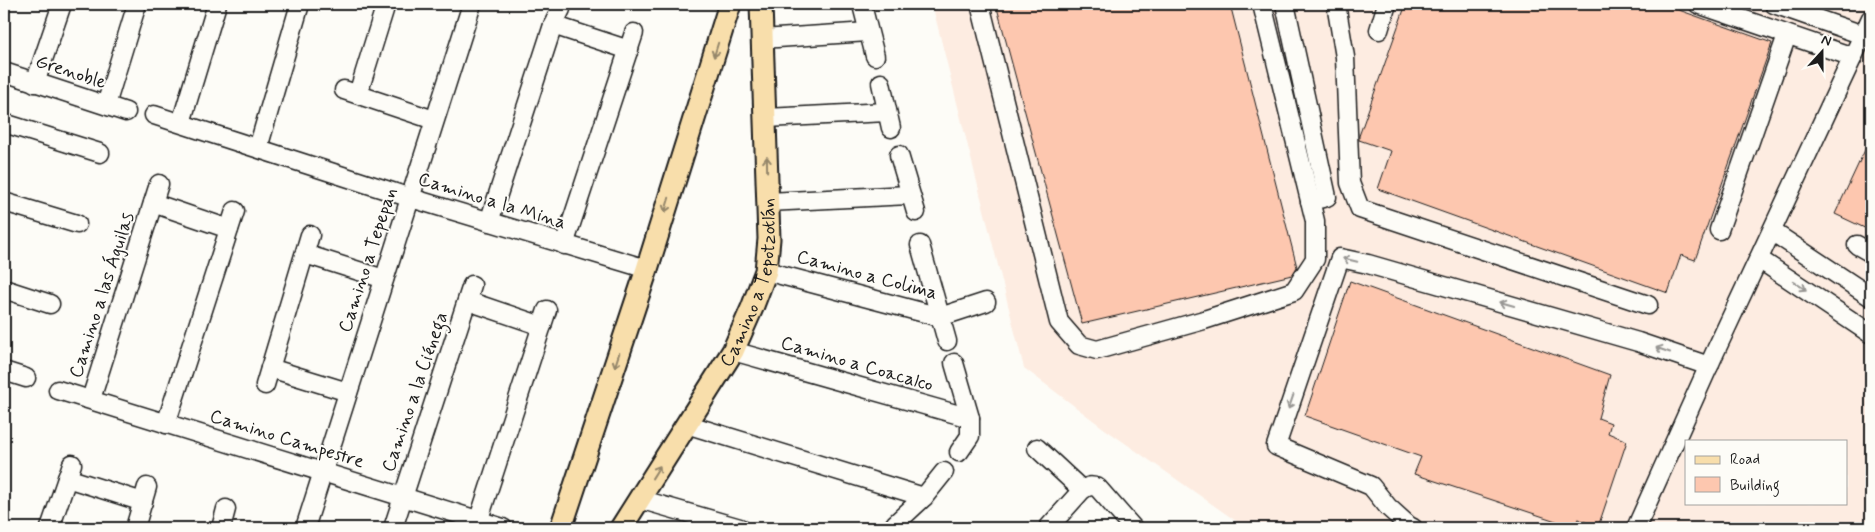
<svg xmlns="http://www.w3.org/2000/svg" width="1875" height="532" viewBox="0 0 1875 532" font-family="Mynerve,sans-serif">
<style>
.built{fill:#fdece1;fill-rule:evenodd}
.building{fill:#fdc7af;stroke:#1c1c1c}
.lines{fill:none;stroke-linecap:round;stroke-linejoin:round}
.minor-casing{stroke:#1c1c1c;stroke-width:21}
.major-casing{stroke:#1c1c1c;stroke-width:25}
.minor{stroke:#fdfcf7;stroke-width:18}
.major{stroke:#f8deab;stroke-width:21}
.oneway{stroke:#95876b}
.oneway2{stroke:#989794}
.labels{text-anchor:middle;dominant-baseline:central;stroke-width:4;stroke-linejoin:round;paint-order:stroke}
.street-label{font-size:19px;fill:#1c1c1c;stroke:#fdfcf7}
</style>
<rect width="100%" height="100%" fill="#fdfcf7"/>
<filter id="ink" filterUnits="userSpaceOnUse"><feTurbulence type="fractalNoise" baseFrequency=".02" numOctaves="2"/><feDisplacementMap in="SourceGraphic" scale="10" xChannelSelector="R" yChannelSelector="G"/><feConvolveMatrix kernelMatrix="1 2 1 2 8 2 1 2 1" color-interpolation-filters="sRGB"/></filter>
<g filter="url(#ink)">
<path class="built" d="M 932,4 L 1871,4 L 1871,528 L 1246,528 L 1102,427 L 1024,368 ZM 1686,441 L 1846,441 L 1846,503 L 1686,503 Z"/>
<g class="building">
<polygon points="996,4 1230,4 1297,267 1292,275 1082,324"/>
<polygon points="1406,4 1662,4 1772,43 1695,260 1681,255 1668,293 1378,189 1391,151 1359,140 1359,136"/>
<polygon points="1871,137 1871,231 1835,214"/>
<polygon points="1350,281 1610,375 1598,418 1611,423 1608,433 1627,441 1598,527 1578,519 1574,527 1414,474 1421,457 1305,416"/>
</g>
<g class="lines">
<g class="minor-casing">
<g id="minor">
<polyline points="980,4 1059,322 1079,345 1097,350 1204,320 1294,291 1315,259 1315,221 1262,4"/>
<polyline points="1285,4 1327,197 1310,201"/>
<polyline points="1336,4 1345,57 1350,183 1360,209 1648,305"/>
<polyline points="1698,4 1853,57"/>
<polyline points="1774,4 1863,35"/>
<polyline points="863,9 875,56"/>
<polyline points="553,25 629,50"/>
<polyline points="1379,30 1387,4"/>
<polyline points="762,39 868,32"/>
<polyline points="4,72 126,112"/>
<polyline points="35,83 62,4"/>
<polyline points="881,83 891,128"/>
<polyline points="344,90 434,120"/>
<polyline points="358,94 386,4"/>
<polyline points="106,105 137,4"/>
<polyline points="154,115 411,198 647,269"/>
<polyline points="766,118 887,112"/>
<polyline points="4,123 100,153"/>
<polyline points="181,123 217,4"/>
<polyline points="258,148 300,4"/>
<polyline points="899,155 916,212"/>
<polyline points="4,202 77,224"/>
<polyline points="768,202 909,195"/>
<polyline points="153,203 229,229"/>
<polyline points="489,222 553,25 561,9"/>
<polyline points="1719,230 1787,35"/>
<polyline points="1773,232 1871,297"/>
<polyline points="564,245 634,33"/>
<polyline points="920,245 947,341"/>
<polyline points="1857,245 1871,253"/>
<polyline points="305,254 384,279"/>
<polyline points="1759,259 1871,334"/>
<polyline points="766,271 940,317 986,302"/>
<polyline points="4,289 50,304"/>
<polyline points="468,301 542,326"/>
<polyline points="733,351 970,418"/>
<polyline points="954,363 970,418 970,436 959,452"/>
<polyline points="270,368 348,392"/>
<polyline points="4,371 26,378"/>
<polyline points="265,385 310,235"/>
<polyline points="58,390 503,528"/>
<polyline points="91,399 159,184"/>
<polyline points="166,424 235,211"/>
<polyline points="686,424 924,497"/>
<polyline points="1037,448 1082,490"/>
<polyline points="67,478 143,502"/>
<polyline points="639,499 740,528"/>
<polyline points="895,524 924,497 944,472"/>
<polyline points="50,528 72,464"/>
<polyline points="135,528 147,487"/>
<polyline points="221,528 226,509"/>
<polyline points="305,528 472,4"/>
<polyline points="393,528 472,285"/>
<polyline points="476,528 547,310"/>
<path d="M 1048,528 L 1082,490 C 1088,486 1091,485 1098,488 L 1133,528"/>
<polyline points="1413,528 1409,526 1388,507 1371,486 1276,446 1340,258 1368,264 1638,342 1709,366"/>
<polyline points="1636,528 1715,352 1871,18"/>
</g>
</g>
<g class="major-casing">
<g id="major">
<polyline points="561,528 647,269 730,4"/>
<path id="s1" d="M 621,528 L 733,351 L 752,308 L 766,271 L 769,239 L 761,4"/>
</g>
</g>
<use href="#minor" class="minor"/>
<use href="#major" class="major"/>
</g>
<defs><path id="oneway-shaft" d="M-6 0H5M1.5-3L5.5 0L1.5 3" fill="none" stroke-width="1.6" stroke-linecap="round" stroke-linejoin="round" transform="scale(1.25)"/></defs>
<g class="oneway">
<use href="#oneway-shaft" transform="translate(716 50) rotate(107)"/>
<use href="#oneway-shaft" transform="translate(767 164) rotate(-91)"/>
<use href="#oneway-shaft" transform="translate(667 205) rotate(107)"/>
<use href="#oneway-shaft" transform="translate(617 360) rotate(108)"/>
<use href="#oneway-shaft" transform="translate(656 472) rotate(-58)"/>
</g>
<g class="oneway2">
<use href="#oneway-shaft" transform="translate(1350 260) rotate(-167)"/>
<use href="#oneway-shaft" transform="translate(1800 286) rotate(33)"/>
<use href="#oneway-shaft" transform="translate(1507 304) rotate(-164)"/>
<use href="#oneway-shaft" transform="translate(1663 350) rotate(-161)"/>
<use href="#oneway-shaft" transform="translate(1291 402) rotate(109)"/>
</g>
</g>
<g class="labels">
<g class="street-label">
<text transform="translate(71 72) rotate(18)">Grenoble</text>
<text transform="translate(492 201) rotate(17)">Camino a la Mina</text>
<text transform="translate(368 260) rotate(-72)">Camino a Tepepan</text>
<text transform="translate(867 275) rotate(15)">Camino a Colima</text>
<text stroke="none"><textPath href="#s1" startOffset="281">Camino a Tepotzotlán</textPath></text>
<text transform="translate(102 295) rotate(-72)">Camino a las Águilas</text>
<text transform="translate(857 364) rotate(16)">Camino a Coacalco</text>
<text transform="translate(415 392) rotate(-71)">Camino a la Ciénega</text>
<text transform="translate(287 439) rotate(17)">Camino Campestre</text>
</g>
</g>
<rect width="1875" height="532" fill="none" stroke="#fdfcf7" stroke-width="20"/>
<rect x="10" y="10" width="1855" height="512" fill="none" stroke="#1c1c1c" stroke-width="2" filter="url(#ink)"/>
<rect x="1685" y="440" width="162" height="65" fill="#fdfcf7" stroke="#a3a29f"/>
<rect x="1695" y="456" width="25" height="8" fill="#f8deab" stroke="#a3a29f"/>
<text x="1730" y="464" font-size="15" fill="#1c1c1c">Road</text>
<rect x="1695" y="477" width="25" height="15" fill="#fdc7af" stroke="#a3a29f"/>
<text x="1730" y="490" font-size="15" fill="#1c1c1c">Building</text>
<g transform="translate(1822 52) rotate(21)" stroke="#fdfcf7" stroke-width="4" paint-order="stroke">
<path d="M0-4L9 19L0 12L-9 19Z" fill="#1c1c1c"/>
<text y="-8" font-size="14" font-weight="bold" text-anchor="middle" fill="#1c1c1c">N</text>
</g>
</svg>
